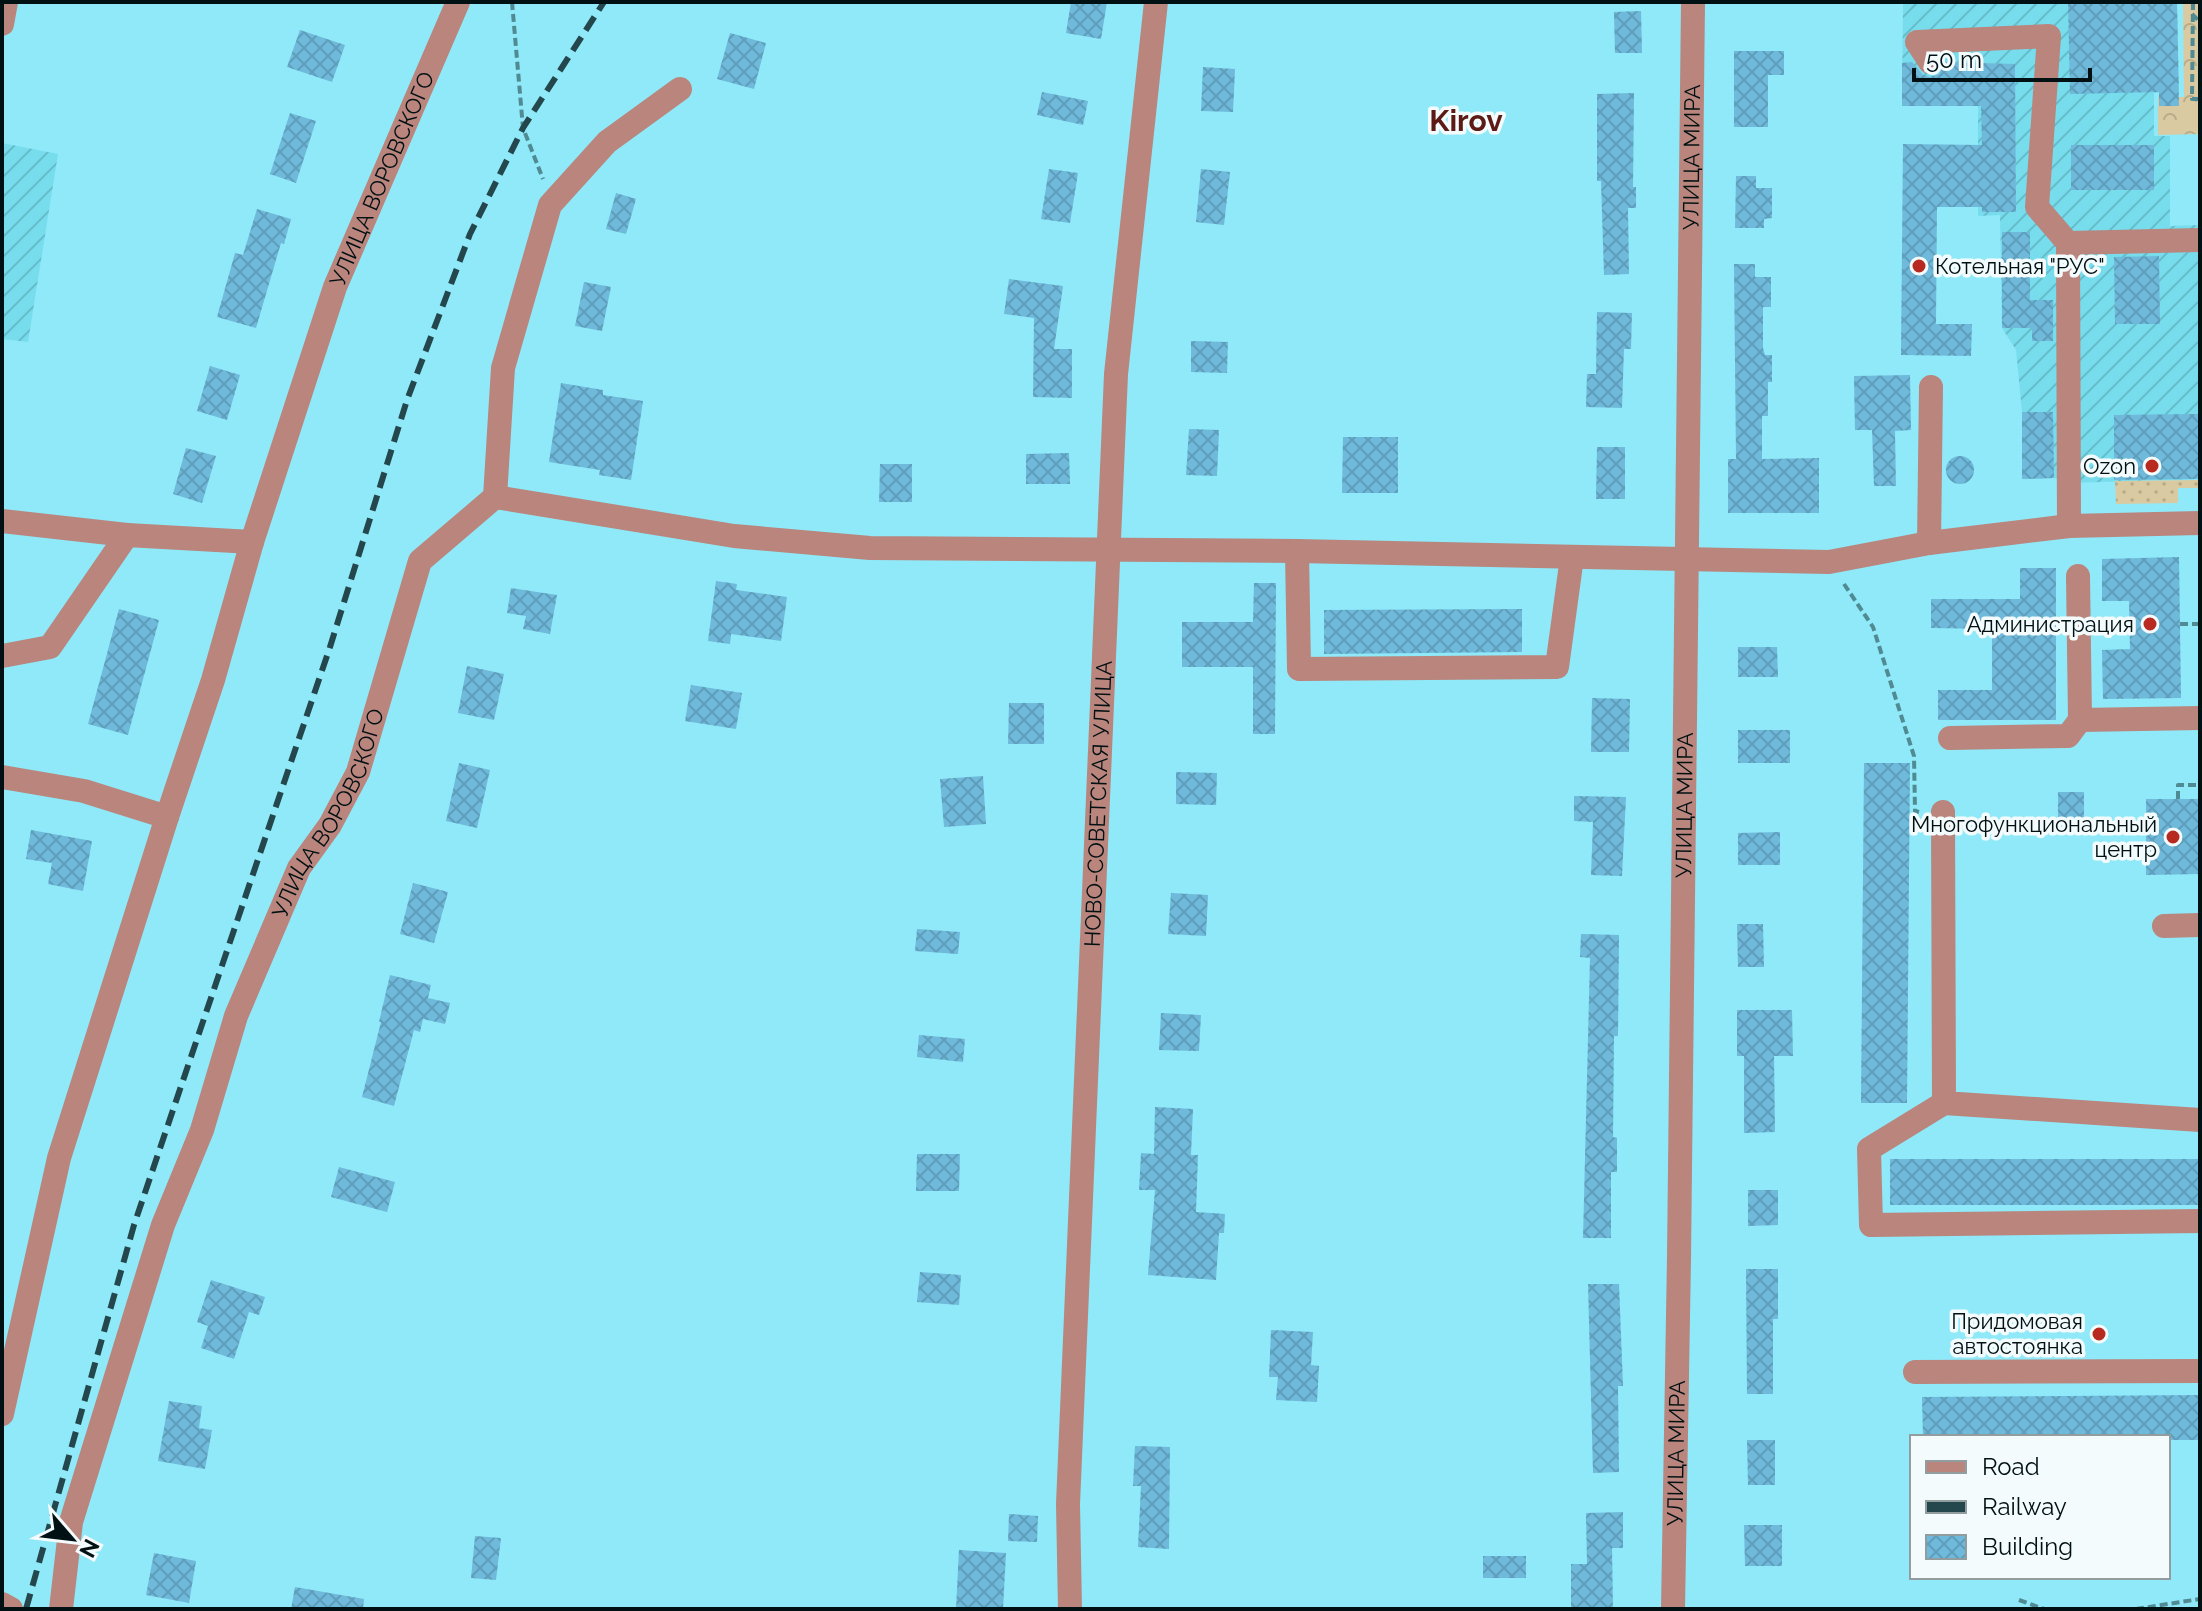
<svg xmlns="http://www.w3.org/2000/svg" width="2202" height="1611" viewBox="0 0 2202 1611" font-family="Raleway,sans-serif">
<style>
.industrial{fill:url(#industrial-furrows)}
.grass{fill:url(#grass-dots)}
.forest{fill:url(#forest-crowns)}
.building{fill:url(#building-cross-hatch)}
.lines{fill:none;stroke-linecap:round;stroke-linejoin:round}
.path{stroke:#508a93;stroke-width:4;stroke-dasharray:8 4;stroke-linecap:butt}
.minor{stroke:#b9857d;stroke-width:24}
.rail{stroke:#24474d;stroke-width:6;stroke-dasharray:16 8;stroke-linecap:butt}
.poi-dot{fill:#b82a20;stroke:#f3fbfc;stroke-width:3}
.labels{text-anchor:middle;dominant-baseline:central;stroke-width:7;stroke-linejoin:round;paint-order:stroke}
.street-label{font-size:22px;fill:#001013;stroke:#f3fbfc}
.poi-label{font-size:22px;fill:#001013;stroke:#f3fbfc;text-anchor:end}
.district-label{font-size:30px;font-weight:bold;fill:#5d1913;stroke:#f3fbfc}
</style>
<defs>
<pattern id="industrial-furrows" width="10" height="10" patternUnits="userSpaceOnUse" patternTransform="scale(2)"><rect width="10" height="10" fill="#77dded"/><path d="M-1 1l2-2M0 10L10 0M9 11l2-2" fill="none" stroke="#65bdca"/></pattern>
<pattern id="grass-dots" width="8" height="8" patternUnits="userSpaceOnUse" patternTransform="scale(2)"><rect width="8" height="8" fill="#dacaa1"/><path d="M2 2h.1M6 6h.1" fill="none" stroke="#b9ac8a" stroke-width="1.8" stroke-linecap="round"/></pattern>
<pattern id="forest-crowns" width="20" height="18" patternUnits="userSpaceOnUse" patternTransform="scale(2)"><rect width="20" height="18" fill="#dacaa1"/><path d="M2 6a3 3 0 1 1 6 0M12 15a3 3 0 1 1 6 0" fill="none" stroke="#b9ac8a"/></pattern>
<pattern id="building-cross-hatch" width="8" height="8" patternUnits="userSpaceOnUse" patternTransform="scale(2)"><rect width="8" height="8" fill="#6fb9db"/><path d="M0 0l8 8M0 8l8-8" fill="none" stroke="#5e9ebb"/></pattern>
</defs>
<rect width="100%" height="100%" fill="#8fe9f8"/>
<g class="industrial">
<polygon points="1903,2 2177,2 2179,92 2154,93 2154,136 2170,136 2170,226 2200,225 2200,479 2068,483 2054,478 2022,479 2022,412 2016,350 2002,328 2000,215 1978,216 1978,106 1902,106"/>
<polygon points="2,143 58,154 28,342 2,339"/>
</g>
<polygon class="grass" points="2200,480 2200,488 2178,488 2178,503 2116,504 2115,481"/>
<polygon class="forest" points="2183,2 2200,2 2200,134 2158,135 2158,97 2184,97"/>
<g class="building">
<polygon points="1071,2 1107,2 1101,39 1066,33"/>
<polygon points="2068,2 2177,2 2179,106 2159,106 2159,92 2070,94"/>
<polygon points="1641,11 1642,53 1615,53 1614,12"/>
<polygon points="300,30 345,45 332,82 287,67"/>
<polygon points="730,33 766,43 754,89 717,79"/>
<polygon points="1734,51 1784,51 1784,75 1768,75 1768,127 1734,127"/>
<polygon points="1912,62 1923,75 1930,77 1939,74 1945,62 2015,64 2016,212 1982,212 1982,207 1937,207 1936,324 1972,324 1971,356 1901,355 1903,144 1982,145 1981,106 1902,106 1902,63"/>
<polygon points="1203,67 1235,69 1233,112 1201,111"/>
<polygon points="1042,92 1088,101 1083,125 1037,115"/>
<polygon points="1634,93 1633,187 1636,187 1636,208 1628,208 1629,274 1604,275 1601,181 1597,181 1597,94"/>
<polygon points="290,113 316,121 296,183 270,174"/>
<rect x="2071" y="145" width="83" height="45"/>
<polygon points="1049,169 1078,173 1070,223 1041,219"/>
<polygon points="1201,169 1230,172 1224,225 1196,222"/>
<polygon points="1736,176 1756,176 1756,188 1772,188 1772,218 1764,219 1764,228 1735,228"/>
<polygon points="616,193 636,199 626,234 606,229"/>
<polygon points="257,209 291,219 284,244 281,243 256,328 217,317 235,253 243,255"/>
<polygon points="2002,232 2030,232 2030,300 2053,300 2053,341 2032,341 2032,328 2002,328"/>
<polygon points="2159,256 2160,324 2115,324 2114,257"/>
<polygon points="1734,264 1755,264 1755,277 1771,277 1771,307 1763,307 1763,348 1765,355 1772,355 1772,382 1768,382 1768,416 1762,416 1762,459 1819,458 1819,513 1728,513 1728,459 1736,459"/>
<polygon points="1009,279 1063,286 1054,349 1072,349 1072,398 1033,397 1034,318 1004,314"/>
<polygon points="584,282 611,287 602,331 575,326"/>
<polygon points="1597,312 1632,313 1631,349 1624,349 1622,408 1586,407 1587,374 1596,374"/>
<polygon points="1191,341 1228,342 1227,373 1191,372"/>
<polygon points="210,366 240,375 227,420 197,411"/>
<polygon points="1910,375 1911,430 1895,431 1896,486 1874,486 1872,430 1855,430 1854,376"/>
<polygon points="561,383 603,390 603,395 643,401 631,480 599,475 600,470 549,462"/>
<polygon points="2022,412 2053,412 2054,478 2022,479"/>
<polygon points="2200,414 2200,479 2114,480 2114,415"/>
<polygon points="1189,429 1219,430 1217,476 1186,475"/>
<polygon points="1343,437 1398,437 1398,493 1342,493"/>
<polygon points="1597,447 1625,447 1625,499 1596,499"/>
<polygon points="186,448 216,456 202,503 173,494"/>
<polygon points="1069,453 1070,484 1026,484 1026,454"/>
<circle cx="1960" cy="470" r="14"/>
<polygon points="880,464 912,464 912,502 879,502"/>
<polygon points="2179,557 2181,698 2103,699 2102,650 2130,649 2129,601 2102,601 2102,559"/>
<polygon points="2020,568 2056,568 2056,720 1938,720 1938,690 1992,690 1992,629 1931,628 1931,599 2020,599"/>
<polygon points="716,581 737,584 736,590 787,597 781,641 731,634 730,644 708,641"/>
<polygon points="1254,583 1276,583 1275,734 1253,734 1253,667 1182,667 1182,622 1253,622"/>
<polygon points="511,588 557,595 550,634 523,629 526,616 507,613"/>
<polygon points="119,609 159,620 128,735 88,724"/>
<polygon points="1522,609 1522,652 1324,654 1324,610"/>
<polygon points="1738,647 1777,647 1778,677 1738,677"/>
<polygon points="467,666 504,674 494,720 458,713"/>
<polygon points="691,685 742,693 736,729 685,721"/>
<polygon points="1592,698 1630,699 1629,752 1591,752"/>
<polygon points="1009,703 1044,703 1044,744 1008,744"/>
<rect x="1738" y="730" width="52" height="33"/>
<polygon points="459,763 490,770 477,828 446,821"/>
<polygon points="1864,763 1910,763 1907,1103 1861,1103"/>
<polygon points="1176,772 1217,773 1216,805 1176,804"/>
<polygon points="983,776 986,824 944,827 940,779"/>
<rect x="2058" y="792" width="26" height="32"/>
<polygon points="1574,796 1626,797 1622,876 1591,875 1593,822 1574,821"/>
<polygon points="2146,799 2200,799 2200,874 2146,875"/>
<polygon points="31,830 92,841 83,891 48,884 52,863 26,859"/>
<polygon points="1780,832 1780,865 1738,865 1738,833"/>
<polygon points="413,883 448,892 434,943 400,934"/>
<polygon points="1171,893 1208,895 1206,936 1168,934"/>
<polygon points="1737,924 1763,924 1764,967 1738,967"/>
<polygon points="917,929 960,932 958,954 915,951"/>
<polygon points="1581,934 1619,935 1618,1036 1614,1036 1613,1137 1617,1138 1617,1172 1611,1172 1611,1238 1583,1238 1590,958 1580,957"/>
<polygon points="390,975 431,985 428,998 450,1003 445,1024 423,1019 420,1032 414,1030 394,1106 362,1097 381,1022 379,1022"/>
<polygon points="1737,1010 1792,1010 1793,1056 1774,1056 1775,1132 1744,1133 1744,1056 1737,1056"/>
<polygon points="1161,1013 1201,1015 1199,1051 1159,1050"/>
<polygon points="919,1035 965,1039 963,1062 917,1057"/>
<polygon points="1155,1107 1193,1109 1191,1155 1198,1155 1196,1212 1225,1214 1224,1233 1219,1233 1216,1280 1148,1275 1155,1190 1139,1190 1141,1153 1154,1154"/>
<polygon points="917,1154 960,1154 959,1191 916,1191"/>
<rect x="1890" y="1159" width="310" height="46"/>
<polygon points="339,1167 395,1182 387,1212 331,1197"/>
<polygon points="1748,1190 1778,1190 1778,1225 1748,1226"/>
<polygon points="1746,1269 1778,1269 1778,1319 1773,1319 1773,1394 1747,1394"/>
<polygon points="920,1272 961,1275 959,1305 917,1302"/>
<polygon points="211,1280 265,1297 259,1315 249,1312 234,1359 201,1348 208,1326 197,1322"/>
<polygon points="1588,1284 1619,1284 1623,1386 1618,1386 1619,1472 1593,1473"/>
<polygon points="1271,1330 1313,1332 1311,1365 1319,1366 1317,1402 1276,1400 1278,1377 1269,1377"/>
<polygon points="2200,1395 2200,1440 2168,1440 2168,1437 1923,1437 1922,1397"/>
<polygon points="169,1401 202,1406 199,1428 212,1430 205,1469 158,1461"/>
<polygon points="1747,1440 1775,1440 1775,1485 1748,1485"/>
<polygon points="1135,1446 1170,1447 1169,1549 1138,1547 1141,1486 1133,1486"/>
<polygon points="1623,1512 1623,1548 1612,1548 1613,1609 1571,1609 1571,1564 1587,1564 1586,1513"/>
<polygon points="1009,1514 1038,1516 1037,1542 1008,1541"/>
<polygon points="1744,1525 1782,1525 1782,1566 1745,1566"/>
<polygon points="475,1536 501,1538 496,1580 471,1578"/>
<polygon points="959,1550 1006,1553 1003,1609 956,1609"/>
<polygon points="154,1553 196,1561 189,1603 146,1595"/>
<rect x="1483" y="1556" width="43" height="22"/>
<polygon points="295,1587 364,1599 363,1609 291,1609"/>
</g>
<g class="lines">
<g class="path">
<polyline points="512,2 523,128 543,179"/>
<polyline points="2193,2 2192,99 2200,99"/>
<polyline points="2192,14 2200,22"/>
<polyline points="1844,584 1873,627 1914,756 1915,811 1919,812"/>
<polyline points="2180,624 2200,624"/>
<polyline points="2178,799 2178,785 2200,785"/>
<polyline points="2019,1600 2044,1609"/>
<polyline points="2136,1609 2200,1599"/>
</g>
<g class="minor">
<polyline points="2,24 6,2"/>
<polyline points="1930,62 1917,42 2049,36 2037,207 2068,243 2069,526"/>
<polyline points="2068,243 2200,240"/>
<polyline points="495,497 734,536 870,548 1297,551 1829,562 1929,543 2069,526 2200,523"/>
<polyline points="2,521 127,535"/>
<polyline points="1929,543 1931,387"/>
<polyline points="1297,551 1299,669 1557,667 1572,557"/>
<polyline points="2078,576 2080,720 2200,718"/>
<polyline points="2,656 50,647 127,535 252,542"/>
<polyline points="1950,738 2068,736 2080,720"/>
<polyline points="2,777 84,791 167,817"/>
<polyline points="1943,812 1944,1103 2200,1120"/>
<polyline points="2164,926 2200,925"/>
<polyline points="1944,1103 1869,1149 1871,1225 2200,1221"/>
<polyline points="1915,1372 2200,1371"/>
<path id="s1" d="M 2,1414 L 59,1158 L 167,817 L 213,680 L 252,542 L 335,287 L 458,2"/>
<polyline points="2,1604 11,1609"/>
<path id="s2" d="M 61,1609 L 71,1522 L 163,1225 L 202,1130 L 236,1016 L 299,868 L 330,825 L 358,772 L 420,561 L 495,497 L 503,368 L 550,205 L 607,142 L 680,89"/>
<path id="s3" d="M 1070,1609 L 1068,1504 L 1116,374 L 1156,2"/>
<path id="s4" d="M 1673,1609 L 1679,1258 L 1693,2"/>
</g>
<polyline class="rail" points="26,1609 134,1225 330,647 407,400 470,234 523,128 604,2"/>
</g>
<g class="poi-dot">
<circle cx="1919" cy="266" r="8"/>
<circle cx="2152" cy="466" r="8"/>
<circle cx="2150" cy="624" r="8"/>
<circle cx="2173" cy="837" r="8"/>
<circle cx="2099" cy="1334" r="8"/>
</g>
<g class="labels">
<g class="street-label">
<text stroke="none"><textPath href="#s4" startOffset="1452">УЛИЦА МИРА</textPath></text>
<text stroke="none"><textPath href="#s1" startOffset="1294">УЛИЦА ВОРОВСКОГО</textPath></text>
<text stroke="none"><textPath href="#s3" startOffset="806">НОВО-СОВЕТСКАЯ УЛИЦА</textPath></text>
<text stroke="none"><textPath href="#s4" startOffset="804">УЛИЦА МИРА</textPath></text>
<text stroke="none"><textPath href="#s2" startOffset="844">УЛИЦА ВОРОВСКОГО</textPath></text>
<text stroke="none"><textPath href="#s4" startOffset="156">УЛИЦА МИРА</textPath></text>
</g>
<g class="poi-label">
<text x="1935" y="266" text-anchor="start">Котельная "РУС"</text>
<text x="2136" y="466">Ozon</text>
<text x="2134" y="624">Администрация</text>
<text x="2157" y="824">Многофункциональный<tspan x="2157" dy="25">центр</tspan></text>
<text x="2083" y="1321">Придомовая<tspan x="2083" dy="25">автостоянка</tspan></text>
</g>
<g class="district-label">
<text x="1466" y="120">Kirov</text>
</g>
</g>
<rect width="2202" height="1611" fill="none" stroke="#001013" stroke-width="8"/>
<rect x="1910" y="1435" width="260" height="144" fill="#f3fbfc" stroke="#929d9f" stroke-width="2"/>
<rect x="1926" y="1461" width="40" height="12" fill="#b9857d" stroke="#929d9f" stroke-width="2"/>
<text x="1982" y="1475" font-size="24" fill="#001013">Road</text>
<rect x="1926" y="1501" width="40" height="12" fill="#24474d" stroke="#929d9f" stroke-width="2"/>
<text x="1982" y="1515" font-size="24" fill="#001013">Railway</text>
<rect x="1926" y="1535" width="40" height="24" fill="url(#building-cross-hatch)" stroke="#929d9f" stroke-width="2"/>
<text x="1982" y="1555" font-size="24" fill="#001013">Building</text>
<g transform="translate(72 1539) rotate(118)" stroke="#f3fbfc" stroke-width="6" paint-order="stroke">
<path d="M0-6L14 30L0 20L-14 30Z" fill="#001013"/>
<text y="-12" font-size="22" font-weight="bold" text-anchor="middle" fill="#001013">N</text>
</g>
<path d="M1914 68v12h176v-12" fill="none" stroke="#001013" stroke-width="4"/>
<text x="1926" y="68" font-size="24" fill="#001013" stroke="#f3fbfc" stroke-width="6" paint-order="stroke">50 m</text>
</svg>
